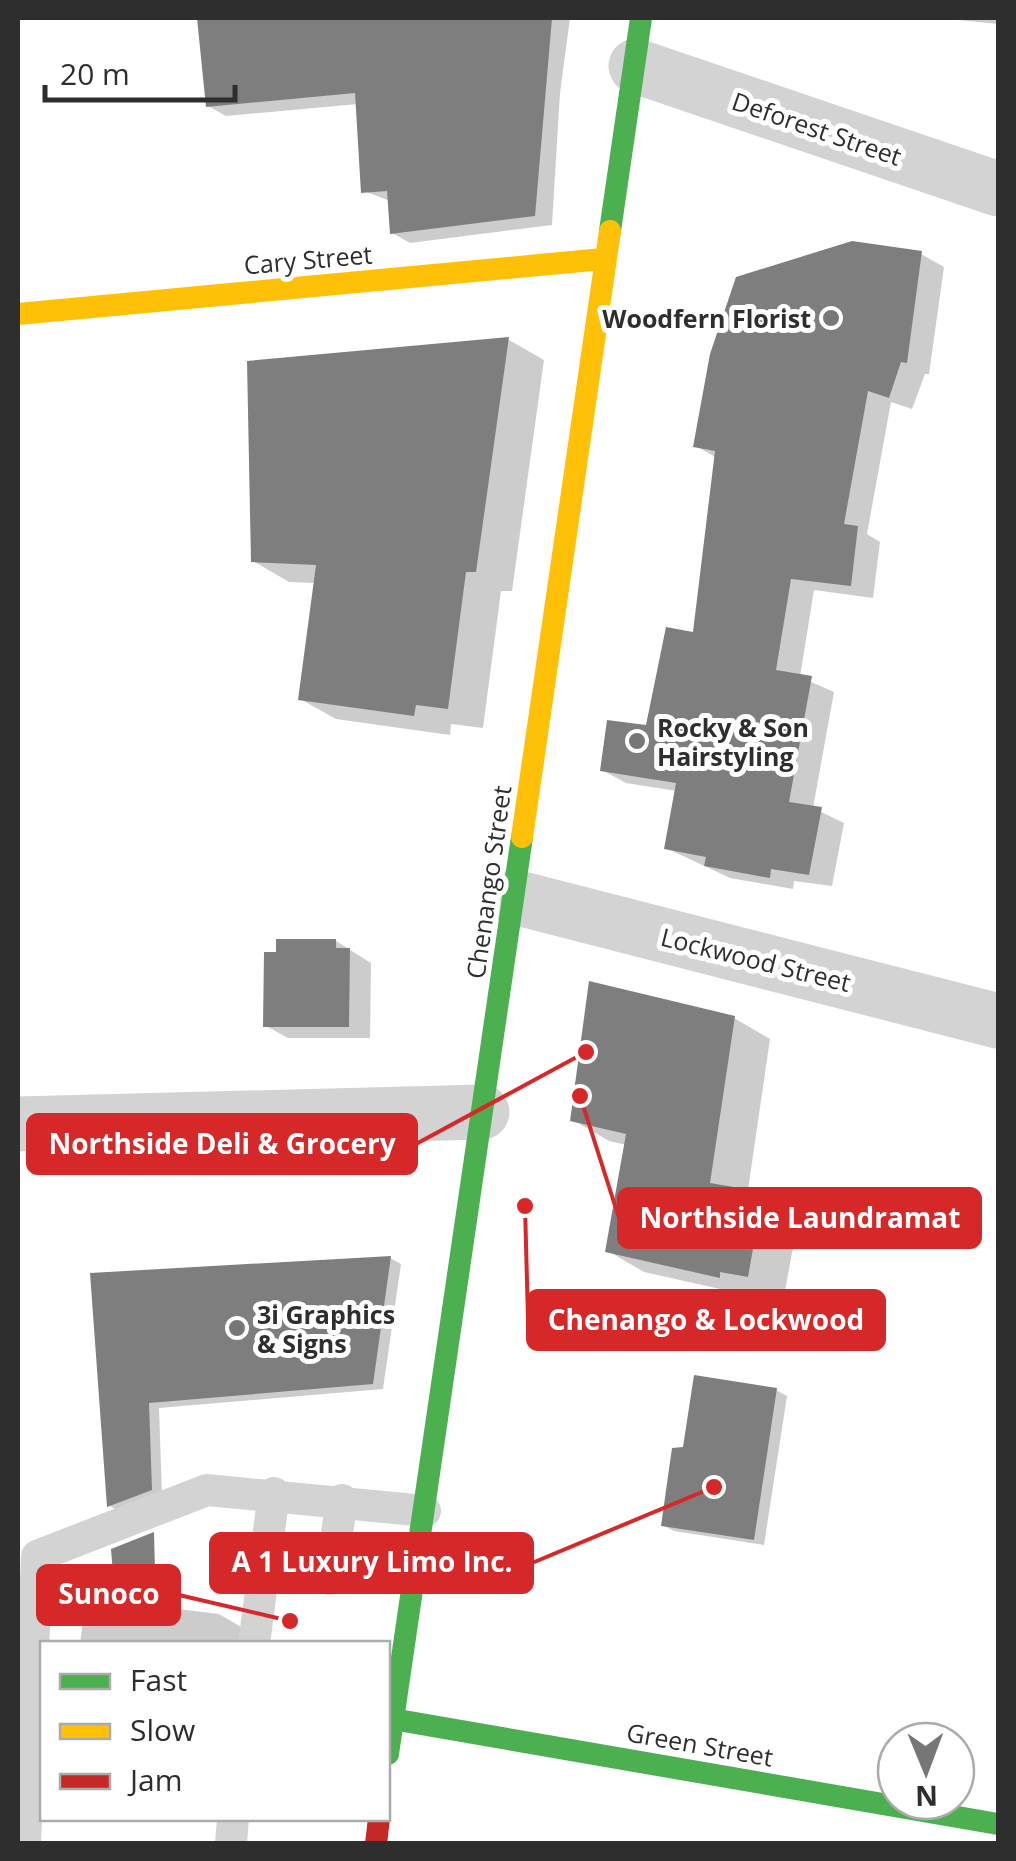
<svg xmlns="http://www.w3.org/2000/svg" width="1016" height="1861" viewBox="0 0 1016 1861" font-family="'Open Sans',sans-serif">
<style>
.shadow{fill:#0003}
.building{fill:#7e7e7e}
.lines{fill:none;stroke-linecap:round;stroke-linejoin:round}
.lane{stroke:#d3d3d3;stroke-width:32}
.street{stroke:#d3d3d3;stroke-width:55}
.fast{stroke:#4caf50;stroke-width:22}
.slow{stroke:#ffc107;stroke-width:22}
.jam{stroke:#c62828;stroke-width:22}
.poi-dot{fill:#777;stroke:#fff;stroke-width:4}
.labels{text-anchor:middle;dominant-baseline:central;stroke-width:10;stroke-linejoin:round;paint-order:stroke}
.street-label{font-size:25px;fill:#2e2e2e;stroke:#fff}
.poi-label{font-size:25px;font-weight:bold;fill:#2e2e2e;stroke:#fff;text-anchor:start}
.leader{fill:none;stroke:#d62828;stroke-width:4}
.callout-dot{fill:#d62828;stroke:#fff;stroke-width:4}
.callout{fill:#d62828;stroke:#d62828;stroke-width:4}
.callout-label{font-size:28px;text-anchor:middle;font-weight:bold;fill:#fff}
</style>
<rect width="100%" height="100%" fill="#fff"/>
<g class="shadow">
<polygon points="200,18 570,18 560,93 552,225 410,243 392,233 390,201 364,191 358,104 226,116 208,106"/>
<polygon points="938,18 998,18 998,24"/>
<polygon points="921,254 944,267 929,374 925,374 912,409 891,402 867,534 880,542 873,598 814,590 800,677 834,692 813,808 844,823 832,886 794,881 793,889 730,878 666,848 677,791 626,783 602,770 648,728 695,635 717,458 696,446"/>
<polygon points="509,340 544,360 512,591 501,591 483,728 451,724 450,735 336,719 300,699 317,583 289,582 253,561 250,363"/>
<polygon points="336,941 371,963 370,1038 288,1038 266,1026 279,955"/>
<polygon points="734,1018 770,1039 747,1197 797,1226 784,1296 756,1291 756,1297 644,1272 608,1251 627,1145 609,1141 573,1120"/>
<polygon points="390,1258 401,1264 383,1389 159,1408 162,1496 120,1512 110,1506 92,1275"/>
<polygon points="776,1390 787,1396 764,1545 674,1531 663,1525 686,1449"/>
<polygon points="86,1598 219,1614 248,1631 247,1644 80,1644"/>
</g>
<g class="building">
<polygon points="197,18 552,18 535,216 390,234 387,191 361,193 355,93 206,107"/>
<polygon points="852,241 922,251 907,363 901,362 889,398 868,391 844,524 858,526 851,586 791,579 776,670 812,676 789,802 822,807 809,875 771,869 770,878 704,866 706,857 664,849 676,783 600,771 607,720 646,725 666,627 693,632 715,451 693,447 710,354 736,277"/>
<polygon points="509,337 476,572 466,572 448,709 416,705 414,716 298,700 316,565 251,562 247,361"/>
<polygon points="276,939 336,939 336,948 350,948 349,1027 263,1027 264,952 276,952"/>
<polygon points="589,981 735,1016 710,1183 734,1187 732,1197 761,1203 748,1277 720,1272 720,1278 605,1252 626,1134 570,1121"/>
<polygon points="391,1256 373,1384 149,1403 152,1490 107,1507 90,1273"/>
<polygon points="694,1375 777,1388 754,1540 661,1526 672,1448 683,1447"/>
<polygon points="154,1532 155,1571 113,1574 111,1549"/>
</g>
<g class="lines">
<g class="lane">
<polyline points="330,1579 342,1500"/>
<polyline points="254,1644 274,1493"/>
<polyline points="25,1844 37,1556 207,1490 425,1511"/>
<polyline points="231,1844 233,1818"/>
</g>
<g class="street">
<polyline points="636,66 998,189"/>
<polyline points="514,897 998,1021"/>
<polyline points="18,1124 482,1112"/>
</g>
<g class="fast">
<polyline points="610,231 641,18"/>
<polyline points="392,1719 998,1824"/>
<polyline points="388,1754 522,837"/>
</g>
<g class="slow">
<polyline points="18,314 603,259"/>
<polyline points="522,837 610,231"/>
</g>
<polyline class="jam" points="376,1844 379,1818"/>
</g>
<g class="poi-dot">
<circle cx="831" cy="318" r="10"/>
<circle cx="637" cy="741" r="10"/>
<circle cx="237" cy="1328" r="10"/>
</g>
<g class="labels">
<g class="street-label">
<text transform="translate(817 128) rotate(19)">Deforest Street</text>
<text transform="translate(308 259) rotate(-5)">Cary Street</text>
<text transform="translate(488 882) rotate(-82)">Chenango Street</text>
<text transform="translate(756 959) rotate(14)">Lockwood Street</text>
<text transform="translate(700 1744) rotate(10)">Green Street</text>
</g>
<g class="poi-label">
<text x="811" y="318" text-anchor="end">Woodfern Florist</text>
<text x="657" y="727">Rocky &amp; Son<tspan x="657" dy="29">Hairstyling</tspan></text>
<text x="257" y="1314">3i Graphics<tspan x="257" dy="29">&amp; Signs</tspan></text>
</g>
</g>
<path class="leader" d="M586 1052L416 1144M580 1096L619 1218M525 1206L528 1320M714 1487L532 1563M290 1621L179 1595"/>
<g class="callout-dot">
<circle cx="586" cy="1052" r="10"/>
<circle cx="580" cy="1096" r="10"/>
<circle cx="525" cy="1206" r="10"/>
<circle cx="714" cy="1487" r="10"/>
<circle cx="290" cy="1621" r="10"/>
</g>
<g class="callout">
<rect x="28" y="1115" width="388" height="58" rx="10"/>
<rect x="619" y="1189" width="361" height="58" rx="10"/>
<rect x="528" y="1291" width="356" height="58" rx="10"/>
<rect x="211" y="1534" width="321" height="58" rx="10"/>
<rect x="38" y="1566" width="141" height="58" rx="10"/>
</g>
<g class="callout-label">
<text x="222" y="1154">Northside Deli &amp; Grocery</text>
<text x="800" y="1228">Northside Laundramat</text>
<text x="706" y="1330">Chenango &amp; Lockwood</text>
<text x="372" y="1572">A 1 Luxury Limo Inc.</text>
<text x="109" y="1604">Sunoco</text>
</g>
<rect width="1016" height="1861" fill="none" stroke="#2e2e2e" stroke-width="40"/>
<rect x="40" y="1641" width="350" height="180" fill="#ffffff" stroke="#ababab" stroke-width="2.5"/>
<rect x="60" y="1674" width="50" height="15" fill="#4caf50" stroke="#ababab" stroke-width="2.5"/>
<text x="130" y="1691" font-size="30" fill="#2e2e2e">Fast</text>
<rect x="60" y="1724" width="50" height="15" fill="#ffc107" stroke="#ababab" stroke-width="2.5"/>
<text x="130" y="1741" font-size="30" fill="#2e2e2e">Slow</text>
<rect x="60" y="1774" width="50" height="15" fill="#c62828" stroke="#ababab" stroke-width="2.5"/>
<text x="130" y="1791" font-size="30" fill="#2e2e2e">Jam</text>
<g transform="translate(926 1771) rotate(179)"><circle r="48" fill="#ffffff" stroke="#ababab" stroke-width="2.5"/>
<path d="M0-8L18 38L0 25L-18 38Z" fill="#777777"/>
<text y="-15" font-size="28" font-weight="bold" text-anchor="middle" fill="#2e2e2e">N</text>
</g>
<path d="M45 85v15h190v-15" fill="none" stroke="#2e2e2e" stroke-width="5"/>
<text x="60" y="85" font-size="30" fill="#2e2e2e" stroke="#ffffff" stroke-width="8" paint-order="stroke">20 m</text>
</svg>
